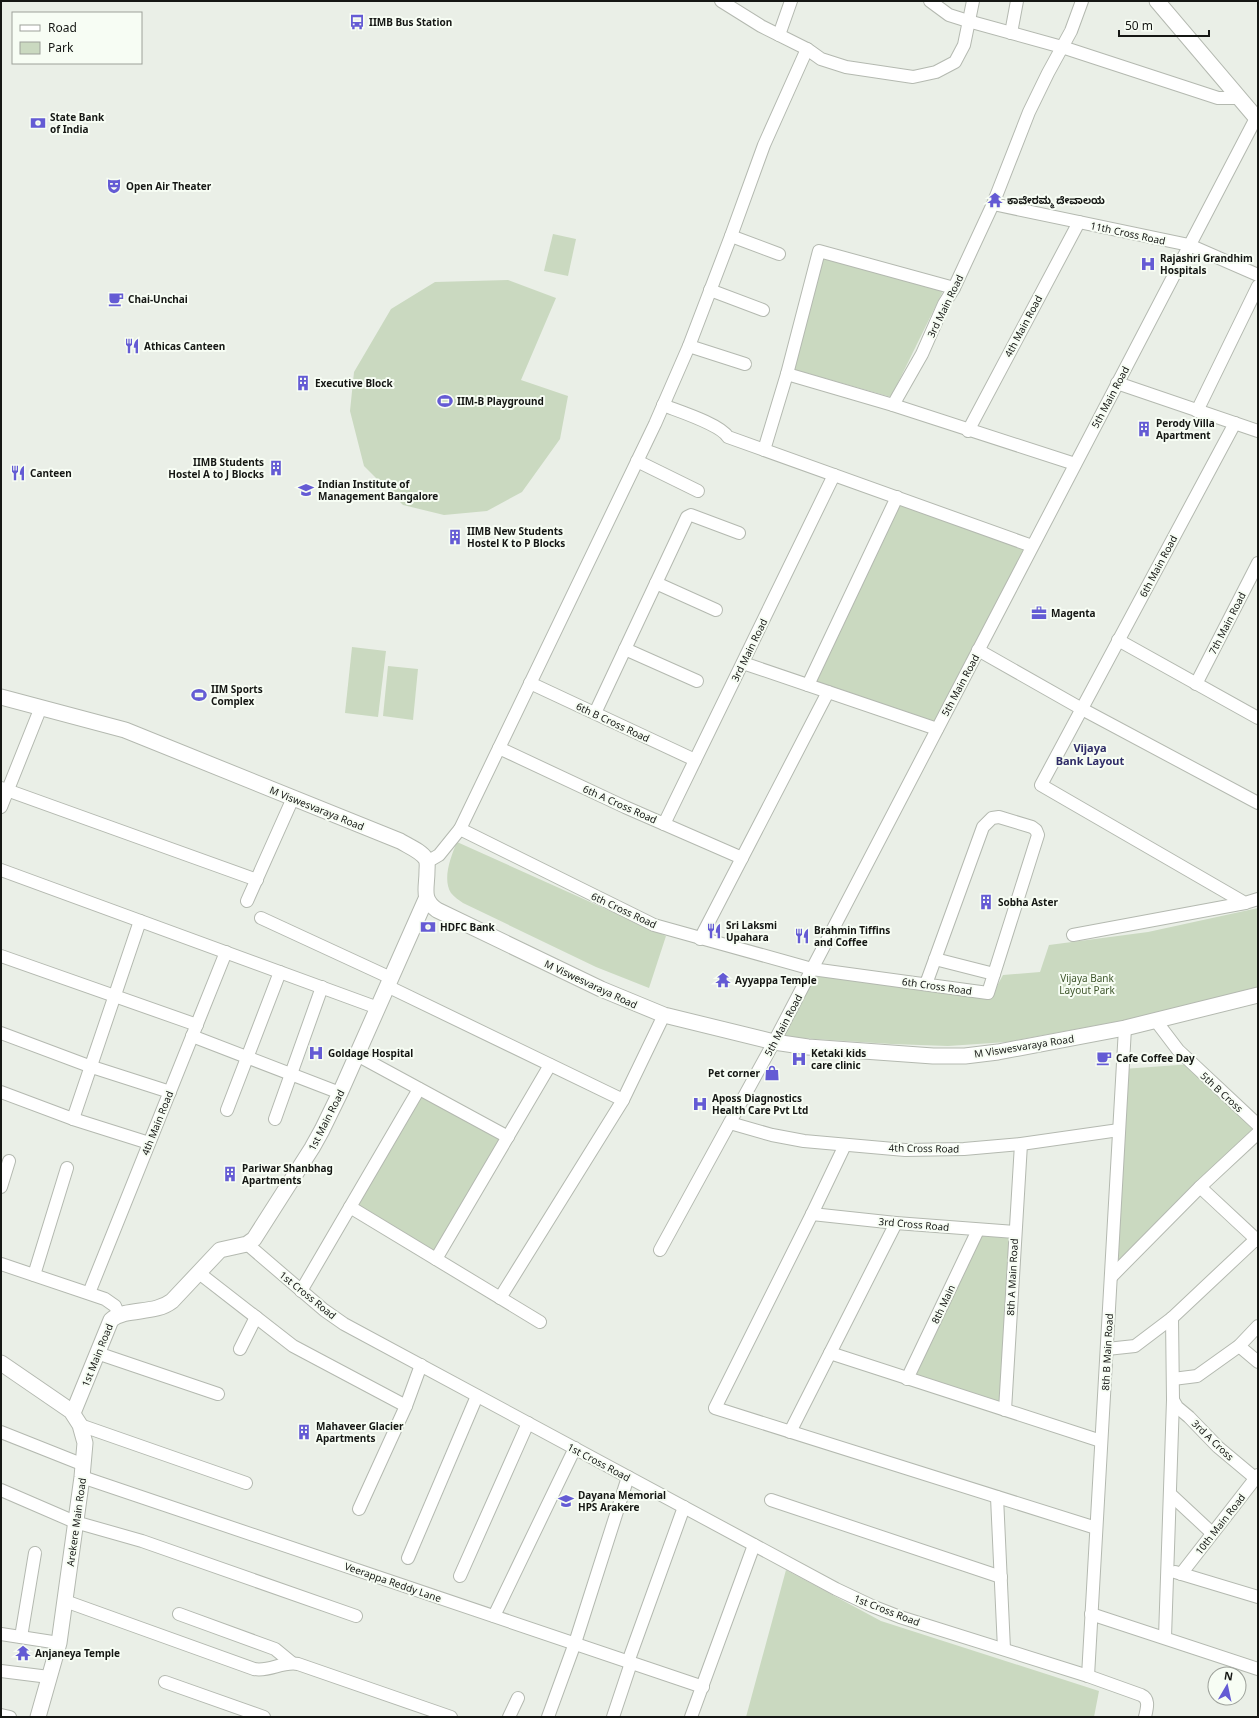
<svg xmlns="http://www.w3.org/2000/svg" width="1259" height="1718" viewBox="0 0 1259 1718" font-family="'Noto Sans','Noto Sans Kannada',sans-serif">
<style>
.green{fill:#cad9c0}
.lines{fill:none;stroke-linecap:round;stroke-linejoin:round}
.minor-casing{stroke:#b4b9b0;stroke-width:14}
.tertiary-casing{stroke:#b4b9b0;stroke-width:17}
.minor{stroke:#fff;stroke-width:12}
.tertiary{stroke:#fff;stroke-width:15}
.labels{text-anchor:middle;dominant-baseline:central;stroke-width:4;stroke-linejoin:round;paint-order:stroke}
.poi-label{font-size:10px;font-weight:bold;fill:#151714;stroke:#f7fdf4;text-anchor:start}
.street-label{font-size:10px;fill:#151714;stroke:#f7fdf4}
.park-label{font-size:10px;fill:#3e552b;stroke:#f7fdf4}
.neighbourhood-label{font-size:11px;font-weight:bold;fill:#2f2c67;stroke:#f7fdf4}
</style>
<rect width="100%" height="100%" fill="#eaefe7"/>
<g class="green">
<polygon points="553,234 576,239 568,276 544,271"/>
<polygon points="822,257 944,289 891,397 792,369"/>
<polygon points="508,280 556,298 521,380 568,396 560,439 522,492 487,511 444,515 403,505 364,466 350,411 354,372 391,309 435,282"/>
<polygon points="897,497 1032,546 937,729 808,685"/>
<polygon points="352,647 386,651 378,717 345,713"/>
<polygon points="388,666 418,669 413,720 383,716"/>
<path d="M 457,842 L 666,936 L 649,988 L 596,967 L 463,903 C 459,900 454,897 451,893 C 442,879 451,856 457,842 Z"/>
<polygon points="1258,908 1258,988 1120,1021 1007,1042 948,1046 891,1044 784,1037 814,974 991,997 1003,975 1040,972 1049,945 1148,932"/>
<polygon points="1192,1064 1258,1125 1111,1277 1123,1069"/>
<polygon points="419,1089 508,1137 436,1259 350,1207"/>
<polygon points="978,1230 1015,1232 1005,1410 907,1379"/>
<polygon points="786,1570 881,1621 1099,1691 1094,1717 746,1717"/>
</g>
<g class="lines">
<g class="minor-casing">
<g id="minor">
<polyline points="721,1 761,26 807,49 821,59 846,67 913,77 936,72 955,62 964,45 973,1"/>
<polyline points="930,1 949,15 968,21 1062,47 1218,98 1239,98"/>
<polyline points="1011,33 1017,1"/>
<polyline points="779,35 791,1"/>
<polyline points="993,204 1189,245 1258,275"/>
<polyline points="731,236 779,254"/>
<polyline points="710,290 763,310"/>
<polyline points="689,346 745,364"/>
<polyline points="787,374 893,405 1075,464"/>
<polyline points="1117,383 1258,431"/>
<path d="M 663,405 C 678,411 720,424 728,437 L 1032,546"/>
<polyline points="893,405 922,354 944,304 954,288 993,204 1029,112 1048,73 1071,31 1082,1"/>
<polyline points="1197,411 1258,286"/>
<polyline points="1235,423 1041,785 1245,903 1258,899"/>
<polyline points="968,431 1079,222"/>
<polyline points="764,450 787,374 819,251 954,288"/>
<polyline points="637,461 698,491"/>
<polyline points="656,583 716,610"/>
<polyline points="1118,640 1258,718"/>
<polyline points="625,649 697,681"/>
<polyline points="978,650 1082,709 1258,803"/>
<polyline points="743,663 937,729"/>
<polyline points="530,683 695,760"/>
<polyline points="1196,684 1258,563"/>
<polyline points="808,685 897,497"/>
<polyline points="595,713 687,517 691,515 739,533"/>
<polyline points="499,748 625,807 742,858"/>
<polyline points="1,788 257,880"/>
<polyline points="1,807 41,707"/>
<polyline points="664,824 834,475"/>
<polyline points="460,829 654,925 812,969 988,993 1038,835 1036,830 1032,827 999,817 992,818 983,827 926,984"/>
<polyline points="427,862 439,855 460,829 655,424 689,346 731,236 764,145 807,49"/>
<polyline points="1,870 378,1008"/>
<polyline points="247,901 293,798"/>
<polyline points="261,918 391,978"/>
<polyline points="1073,935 1245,903"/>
<polyline points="700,939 828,692"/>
<polyline points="1,956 197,1025"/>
<polyline points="935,959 994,974"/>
<polyline points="387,986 623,1100"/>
<polyline points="1156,1021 1178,1050 1258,1125"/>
<polyline points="1,1033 89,1066 170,1092"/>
<polyline points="192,1036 340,1093"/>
<polyline points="357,1055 508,1137"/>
<polyline points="1,1092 73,1119 149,1143"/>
<polyline points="227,1110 280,972"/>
<polyline points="73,1119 140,921"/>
<polyline points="275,1119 322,987"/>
<polyline points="730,1123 772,1135 804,1141 905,1150 964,1149 1021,1144 1119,1130"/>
<polyline points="845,1145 812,1214 715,1408 1096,1528"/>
<polyline points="1,1187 9,1161"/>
<polyline points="1200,1187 1258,1241"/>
<polyline points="350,1207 540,1322"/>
<polyline points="812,1214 896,1223 1015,1232"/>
<path d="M 247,1244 L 324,1310 L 344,1324 L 836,1589 L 872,1606 L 900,1617 L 1088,1676 L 1141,1695 C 1150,1699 1147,1708 1145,1717"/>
<polyline points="660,1250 774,1042 1256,118"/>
<polyline points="436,1259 550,1065"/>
<polyline points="1,1264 105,1299 115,1306 119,1315"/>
<polyline points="199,1273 293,1346 406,1406"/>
<polyline points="34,1275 67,1168"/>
<polyline points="1111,1277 1200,1187 1258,1133"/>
<polyline points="301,1291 419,1089"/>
<polyline points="89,1293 226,952"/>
<polyline points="500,1298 623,1100 664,1015"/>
<polyline points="1239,1346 1258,1362"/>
<polyline points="240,1349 256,1317"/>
<polyline points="1107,1349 1135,1346 1172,1318 1256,1239"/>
<polyline points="97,1353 218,1394"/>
<polyline points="830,1353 1101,1441"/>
<polyline points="907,1379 978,1230"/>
<polyline points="1173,1379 1197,1376 1239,1346 1258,1326"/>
<polyline points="1173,1400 1177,1407 1189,1417 1218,1447 1255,1478"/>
<polyline points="1005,1410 1021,1144"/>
<polyline points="80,1425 246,1483"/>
<polyline points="1,1432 84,1465"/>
<polyline points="790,1432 896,1223"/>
<polyline points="82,1477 703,1687"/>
<polyline points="1,1490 75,1522 142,1541 356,1616"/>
<polyline points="1170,1494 1212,1533"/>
<polyline points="997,1497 1004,1649"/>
<polyline points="771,1500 1001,1577"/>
<polyline points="359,1509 406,1406 421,1365"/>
<polyline points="408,1558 477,1396"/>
<polyline points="1175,1572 1258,1597"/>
<polyline points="1181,1574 1258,1475"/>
<polyline points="460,1576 528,1423"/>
<path d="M 65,1601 L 254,1669 C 270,1672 282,1661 298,1664 L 451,1717"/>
<polyline points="179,1614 275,1649 292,1663"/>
<polyline points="1091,1614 1258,1669"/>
<polyline points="494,1616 575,1448"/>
<polyline points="1,1634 59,1643"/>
<polyline points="21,1637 35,1553"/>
<polyline points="1165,1637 1173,1400 1172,1318"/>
<polyline points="628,1662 684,1507"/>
<polyline points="1,1671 49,1677"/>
<polyline points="1088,1676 1125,1028"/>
<polyline points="165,1682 264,1717"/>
<polyline points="1,1715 10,1717"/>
<polyline points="509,1717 518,1698"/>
<polyline points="548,1717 575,1643 628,1477"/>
<polyline points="613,1717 631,1663"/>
<polyline points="691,1717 754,1545"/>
</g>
</g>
<g class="tertiary-casing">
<g id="tertiary">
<polyline points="1157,1 1258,120"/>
<path d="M 1,697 L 125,730 L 400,841 C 408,846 421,851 426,859 C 428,863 427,867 427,871 C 427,889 421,899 437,910 L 601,989 L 664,1015 L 774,1042 L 808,1047 L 933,1056 L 965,1056 L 998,1052 L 1125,1028 L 1258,995"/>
<polyline points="1,1363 71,1411 80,1425 85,1443 82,1477 59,1643 38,1717"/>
<path d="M 73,1413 L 111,1320 C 127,1307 154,1315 172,1301 L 220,1250 L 247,1244 L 254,1239 L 312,1148 L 322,1130 L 340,1093 L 426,899"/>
</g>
</g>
<use href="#minor" class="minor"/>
<use href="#tertiary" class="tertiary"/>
</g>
<defs>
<g id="bus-bare" transform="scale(1.2)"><path d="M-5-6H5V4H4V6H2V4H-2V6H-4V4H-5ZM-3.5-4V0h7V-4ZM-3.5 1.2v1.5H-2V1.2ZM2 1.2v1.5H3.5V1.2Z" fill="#645bd4" stroke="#f7fdf4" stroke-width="2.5" paint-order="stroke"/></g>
<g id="bank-bare" transform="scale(1.2)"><path d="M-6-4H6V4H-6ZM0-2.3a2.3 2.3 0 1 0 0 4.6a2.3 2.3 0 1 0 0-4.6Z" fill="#645bd4" stroke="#f7fdf4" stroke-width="2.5" paint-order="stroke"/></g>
<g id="theatre-bare" transform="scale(1.2)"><path d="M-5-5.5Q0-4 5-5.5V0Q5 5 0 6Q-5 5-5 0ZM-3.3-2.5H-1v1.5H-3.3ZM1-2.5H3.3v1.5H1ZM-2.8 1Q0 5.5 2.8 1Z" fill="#645bd4" stroke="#f7fdf4" stroke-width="2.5" paint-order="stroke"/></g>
<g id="temple-bare" transform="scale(1.2)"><path d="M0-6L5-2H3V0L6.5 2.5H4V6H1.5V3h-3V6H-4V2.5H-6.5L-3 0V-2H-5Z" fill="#645bd4" stroke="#f7fdf4" stroke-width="2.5" paint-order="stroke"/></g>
<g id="hospital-bare" transform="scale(1.2)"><path d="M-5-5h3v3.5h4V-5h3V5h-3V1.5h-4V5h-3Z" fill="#645bd4" stroke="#f7fdf4" stroke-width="2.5" paint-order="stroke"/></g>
<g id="cafe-bare" transform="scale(1.2)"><path d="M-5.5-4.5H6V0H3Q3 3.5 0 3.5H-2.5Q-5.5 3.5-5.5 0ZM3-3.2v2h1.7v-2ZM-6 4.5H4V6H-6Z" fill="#645bd4" stroke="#f7fdf4" stroke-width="2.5" paint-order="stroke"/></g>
<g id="restaurant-bare" transform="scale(1.2)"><path d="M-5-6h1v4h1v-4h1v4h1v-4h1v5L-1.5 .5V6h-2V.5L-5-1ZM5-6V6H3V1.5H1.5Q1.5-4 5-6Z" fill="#645bd4" stroke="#f7fdf4" stroke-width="2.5" paint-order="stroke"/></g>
<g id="building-bare" transform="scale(1.2)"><path d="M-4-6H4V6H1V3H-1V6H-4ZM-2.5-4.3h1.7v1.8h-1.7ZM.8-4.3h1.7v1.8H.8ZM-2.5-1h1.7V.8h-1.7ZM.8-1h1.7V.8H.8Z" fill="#645bd4" stroke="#f7fdf4" stroke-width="2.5" paint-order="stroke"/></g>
<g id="stadium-bare" transform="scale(1.2)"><path d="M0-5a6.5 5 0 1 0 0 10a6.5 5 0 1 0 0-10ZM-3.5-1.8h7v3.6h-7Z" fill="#645bd4" stroke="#f7fdf4" stroke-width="2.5" paint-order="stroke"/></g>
<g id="university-bare" transform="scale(1.2)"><path d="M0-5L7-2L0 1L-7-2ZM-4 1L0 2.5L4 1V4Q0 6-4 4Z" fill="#645bd4" stroke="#f7fdf4" stroke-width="2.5" paint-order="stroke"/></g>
<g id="office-bare" transform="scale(1.2)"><path d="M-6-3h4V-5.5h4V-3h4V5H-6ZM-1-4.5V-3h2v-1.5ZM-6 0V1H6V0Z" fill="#645bd4" stroke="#f7fdf4" stroke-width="2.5" paint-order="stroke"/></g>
<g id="shop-bare" transform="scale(1.2)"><path d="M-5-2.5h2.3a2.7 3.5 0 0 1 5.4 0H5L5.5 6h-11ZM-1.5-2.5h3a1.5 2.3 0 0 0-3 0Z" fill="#645bd4" stroke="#f7fdf4" stroke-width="2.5" paint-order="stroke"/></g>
<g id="school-bare" transform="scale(1.2)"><path d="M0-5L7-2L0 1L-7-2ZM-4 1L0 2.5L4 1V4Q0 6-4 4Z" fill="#645bd4" stroke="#f7fdf4" stroke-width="2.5" paint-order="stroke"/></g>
</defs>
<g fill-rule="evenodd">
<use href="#bus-bare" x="357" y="22"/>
<use href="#bank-bare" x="38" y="123"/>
<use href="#theatre-bare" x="114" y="186"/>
<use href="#temple-bare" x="995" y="200"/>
<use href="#hospital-bare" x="1148" y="264"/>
<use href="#cafe-bare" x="116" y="299"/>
<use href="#restaurant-bare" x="132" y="346"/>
<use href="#building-bare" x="303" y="383"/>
<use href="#stadium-bare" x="445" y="401"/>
<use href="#building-bare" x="1144" y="429"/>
<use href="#building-bare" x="276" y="468"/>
<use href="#restaurant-bare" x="18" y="473"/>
<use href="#university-bare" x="306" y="490"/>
<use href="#building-bare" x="455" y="537"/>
<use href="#office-bare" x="1039" y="613"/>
<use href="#stadium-bare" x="199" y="695"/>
<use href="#building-bare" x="986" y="902"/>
<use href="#bank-bare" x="428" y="927"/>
<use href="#restaurant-bare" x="714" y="931"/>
<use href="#restaurant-bare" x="802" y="936"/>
<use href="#temple-bare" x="723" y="980"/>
<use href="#hospital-bare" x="316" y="1053"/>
<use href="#cafe-bare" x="1104" y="1058"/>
<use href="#hospital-bare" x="799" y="1059"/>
<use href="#shop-bare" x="772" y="1073"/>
<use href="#hospital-bare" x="700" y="1104"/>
<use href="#building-bare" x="230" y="1174"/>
<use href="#building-bare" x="304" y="1432"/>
<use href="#school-bare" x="566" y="1501"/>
<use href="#temple-bare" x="23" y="1653"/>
</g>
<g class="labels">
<g class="poi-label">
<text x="369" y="22">IIMB Bus Station</text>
<text x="50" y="117">State Bank<tspan x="50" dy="12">of India</tspan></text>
<text x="126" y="186">Open Air Theater</text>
<text x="1007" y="200">ಕಾವೇರಮ್ಮ ದೇವಾಲಯ</text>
<text x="1160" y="258">Rajashri Grandhim<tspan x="1160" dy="12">Hospitals</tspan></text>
<text x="128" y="299">Chai-Unchai</text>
<text x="144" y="346">Athicas Canteen</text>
<text x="315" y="383">Executive Block</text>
<text x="457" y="401">IIM-B Playground</text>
<text x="1156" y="423">Perody Villa<tspan x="1156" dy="12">Apartment</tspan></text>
<text x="264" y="462" text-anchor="end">IIMB Students<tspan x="264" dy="12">Hostel A to J Blocks</tspan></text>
<text x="30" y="473">Canteen</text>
<text x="318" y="484">Indian Institute of<tspan x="318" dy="12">Management Bangalore</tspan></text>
<text x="467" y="531">IIMB New Students<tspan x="467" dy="12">Hostel K to P Blocks</tspan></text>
<text x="1051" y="613">Magenta</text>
<text x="211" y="689">IIM Sports<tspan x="211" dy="12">Complex</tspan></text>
<text x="998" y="902">Sobha Aster</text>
<text x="726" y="925">Sri Laksmi<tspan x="726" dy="12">Upahara</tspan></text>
<text x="440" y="927">HDFC Bank</text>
<text x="814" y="930">Brahmin Tiffins<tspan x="814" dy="12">and Coffee</tspan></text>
<text x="735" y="980">Ayyappa Temple</text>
<text x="328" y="1053">Goldage Hospital</text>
<text x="811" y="1053">Ketaki kids<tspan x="811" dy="12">care clinic</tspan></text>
<text x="1116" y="1058">Cafe Coffee Day</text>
<text x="760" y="1073" text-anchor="end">Pet corner</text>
<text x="712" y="1098">Aposs Diagnostics<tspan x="712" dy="12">Health Care Pvt Ltd</tspan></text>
<text x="242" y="1168">Pariwar Shanbhag<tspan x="242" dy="12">Apartments</tspan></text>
<text x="316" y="1426">Mahaveer Glacier<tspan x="316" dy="12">Apartments</tspan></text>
<text x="578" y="1495">Dayana Memorial<tspan x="578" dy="12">HPS Arakere</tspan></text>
<text x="35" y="1653">Anjaneya Temple</text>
</g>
<g class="street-label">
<text transform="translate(1128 233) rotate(12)">11th Cross Road</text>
<text transform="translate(945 306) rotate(-64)">3rd Main Road</text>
<text transform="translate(1023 326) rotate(-62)">4th Main Road</text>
<text transform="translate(1110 397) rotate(-62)">5th Main Road</text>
<text transform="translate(1158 566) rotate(-62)">6th Main Road</text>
<text transform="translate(1227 623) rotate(-63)">7th Main Road</text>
<text transform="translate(749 650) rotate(-64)">3rd Main Road</text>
<text transform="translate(960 685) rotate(-62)">5th Main Road</text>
<text transform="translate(613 722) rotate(25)">6th B Cross Road</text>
<text transform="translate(620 804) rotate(24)">6th A Cross Road</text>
<text transform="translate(317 808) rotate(22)">M Viswesvaraya Road</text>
<text transform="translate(624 910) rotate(25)">6th Cross Road</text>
<text transform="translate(591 984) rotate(25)">M Viswesvaraya Road</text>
<text transform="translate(937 986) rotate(8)">6th Cross Road</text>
<text transform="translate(783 1025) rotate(-62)">5th Main Road</text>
<text transform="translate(1024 1046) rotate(-9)">M Viswesvaraya Road</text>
<text transform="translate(1222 1092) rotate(43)">5th B Cross</text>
<text transform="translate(326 1120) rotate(-63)">1st Main Road</text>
<text transform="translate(157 1123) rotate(-68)">4th Main Road</text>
<text transform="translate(924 1148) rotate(1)">4th Cross Road</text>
<text transform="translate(914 1224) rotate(5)">3rd Cross Road</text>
<text transform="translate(1012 1277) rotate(-87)">8th A Main Road</text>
<text transform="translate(308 1295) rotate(39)">1st Cross Road</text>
<text transform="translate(943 1304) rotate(-65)">8th Main</text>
<text transform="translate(1107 1352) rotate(-87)">8th B Main Road</text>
<text transform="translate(97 1355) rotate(-68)">1st Main Road</text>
<text transform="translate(1213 1440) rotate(44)">3rd A Cross</text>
<text transform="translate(599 1462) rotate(28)">1st Cross Road</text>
<text transform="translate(76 1522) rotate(-82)">Arekere Main Road</text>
<text transform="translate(1220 1524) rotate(-52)">10th Main Road</text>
<text transform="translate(393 1582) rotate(19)">Veerappa Reddy Lane</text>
<text transform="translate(887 1610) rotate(21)">1st Cross Road</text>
</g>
<g class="park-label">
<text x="1087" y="978">Vijaya Bank<tspan x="1087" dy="12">Layout Park</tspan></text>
</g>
<g class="neighbourhood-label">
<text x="1090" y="747">Vijaya<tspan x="1090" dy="13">Bank Layout</tspan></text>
</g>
</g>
<rect width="1259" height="1718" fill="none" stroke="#151714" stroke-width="4"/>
<rect x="12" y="12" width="130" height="52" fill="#f7fdf4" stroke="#9da19a"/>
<rect x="20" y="25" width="20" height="6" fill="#ffffff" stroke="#9da19a"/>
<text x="48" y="32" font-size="12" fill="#151714">Road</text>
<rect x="20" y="42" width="20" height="12" fill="#cad9c0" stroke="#9da19a"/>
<text x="48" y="52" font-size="12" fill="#151714">Park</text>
<g transform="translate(1227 1686) rotate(9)"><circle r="19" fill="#f7fdf4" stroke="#9da19a"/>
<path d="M0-3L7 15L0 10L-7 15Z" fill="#645bd4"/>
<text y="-6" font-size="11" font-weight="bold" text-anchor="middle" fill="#151714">N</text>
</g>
<path d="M1119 30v6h90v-6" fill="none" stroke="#151714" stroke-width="2"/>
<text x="1125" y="30" font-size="12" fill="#151714" stroke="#f7fdf4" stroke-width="3" paint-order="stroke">50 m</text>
</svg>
